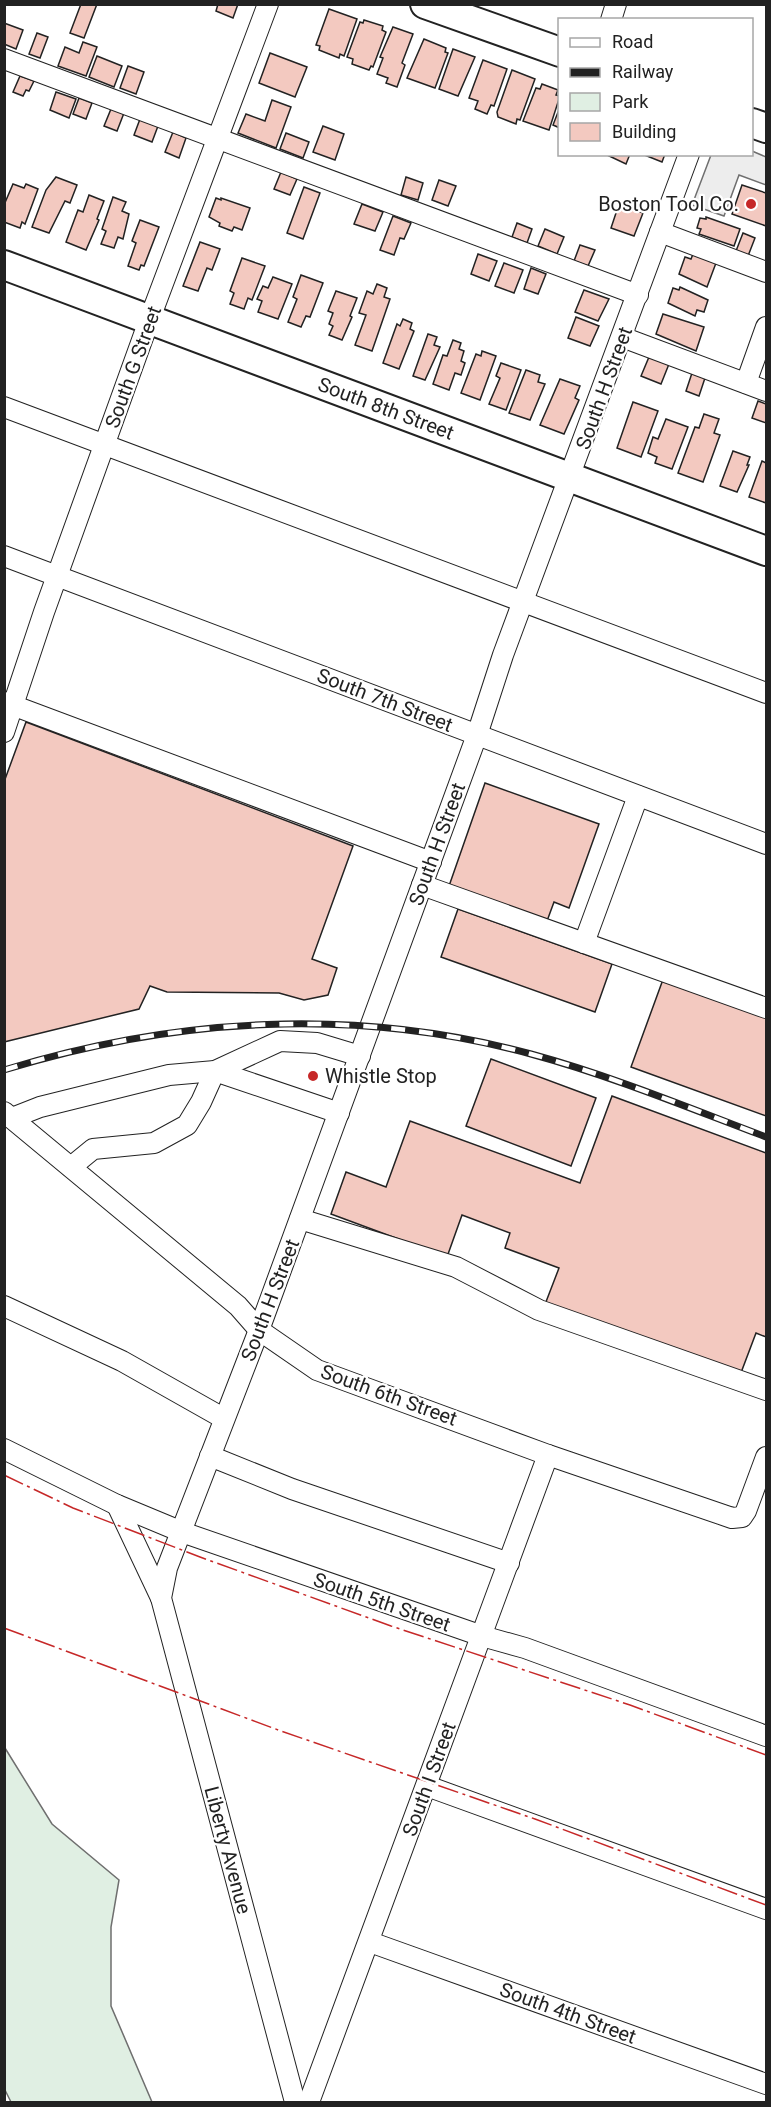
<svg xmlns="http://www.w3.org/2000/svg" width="771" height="2107" viewBox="0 0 771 2107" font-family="Roboto,sans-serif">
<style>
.green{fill:#e0efe3;stroke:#6f6f6f;stroke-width:1.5}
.parking{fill:#ededed;stroke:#6f6f6f;stroke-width:1.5}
.building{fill:#f3c9c0;stroke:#222;stroke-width:1.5}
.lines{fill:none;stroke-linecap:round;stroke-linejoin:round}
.minor-casing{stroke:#222;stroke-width:22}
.highway-casing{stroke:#222;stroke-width:32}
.minor{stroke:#fff;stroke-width:20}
.highway{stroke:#fff;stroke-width:28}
.rail-casing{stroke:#222;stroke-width:7}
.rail{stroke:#fff;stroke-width:4.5;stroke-dasharray:14;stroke-linecap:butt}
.power{stroke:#c62828;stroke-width:1.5;stroke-dasharray:21 4.5 3 4.5;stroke-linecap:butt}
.poi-dot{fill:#c62828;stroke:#fff;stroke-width:2}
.labels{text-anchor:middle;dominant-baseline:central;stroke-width:4.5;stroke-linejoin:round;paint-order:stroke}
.poi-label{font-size:20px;fill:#222;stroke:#fff;text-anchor:end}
.street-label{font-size:20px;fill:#222;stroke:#fff}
</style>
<rect width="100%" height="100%" fill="#fff"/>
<polygon class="green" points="5,1748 52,1824 119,1880 111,1927 111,2006 152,2102 11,2102 5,2090"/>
<polygon class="parking" points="752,151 766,157 766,185 739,175 724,216 692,205 711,155 752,154"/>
<g class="building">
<polygon points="81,4 97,4 84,38 70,33"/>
<polygon points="218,4 238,4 233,18 216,11"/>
<polygon points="329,9 357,19 344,56 340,54 339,58 319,50 320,46 316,45"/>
<polygon points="364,20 383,26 382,30 386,32 373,67 371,66 369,70 352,64 353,59 347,57 360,22 363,23"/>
<polygon points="4,23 23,30 16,49 4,44"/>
<polygon points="393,27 413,34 402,63 405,65 397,87 386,83 388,78 377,74 383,58 380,57"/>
<polygon points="37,33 48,37 40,58 29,54"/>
<polygon points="424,39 446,48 445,52 448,53 435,88 407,78"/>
<polygon points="83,42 97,47 86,76 58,66 65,47 79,53"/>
<polygon points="453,49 475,57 458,96 439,89"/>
<polygon points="270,53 307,67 295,97 259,83"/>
<polygon points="97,56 122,66 114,87 89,77"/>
<polygon points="483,60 507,69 494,106 491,105 487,114 475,109 478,101 469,98"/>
<polygon points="128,66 144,72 136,94 120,88"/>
<polygon points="512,70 535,79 520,120 517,119 516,124 498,117 497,112"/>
<polygon points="20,76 34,81 29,91 26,90 23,96 13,92"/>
<polygon points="542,84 558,90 556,95 560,96 549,130 523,121 536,88 540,89"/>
<polygon points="56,92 76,99 69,118 50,110"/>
<polygon points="79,98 92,103 86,119 73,114"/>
<polygon points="272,100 291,107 276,148 238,133 246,114 265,121"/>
<polygon points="560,107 560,128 553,125"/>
<polygon points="111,109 124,113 117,131 104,126"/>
<polygon points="140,119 158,126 152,142 134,135"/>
<polygon points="323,126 344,134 335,160 313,152"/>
<polygon points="173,132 186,138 179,158 165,152"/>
<polygon points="286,133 309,142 303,158 280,149"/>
<polygon points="605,154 630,154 626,164"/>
<polygon points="642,154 665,154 662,162"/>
<polygon points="281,172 297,179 290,195 274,189"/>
<polygon points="56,177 77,185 70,203 65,201 49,233 32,227 46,190"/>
<polygon points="406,177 423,183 418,200 401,195"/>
<polygon points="439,180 456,186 448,206 432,200"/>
<polygon points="13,184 24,188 26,184 38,189 25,224 22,222 20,228 4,222 4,205"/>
<polygon points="742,185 766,193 766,226 732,214"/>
<polygon points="304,187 320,193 303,239 287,233"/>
<polygon points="89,195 104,201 97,219 99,220 86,250 66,242 78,210 83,212"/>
<polygon points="113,197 126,202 122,211 129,214 123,239 118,237 114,248 101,244 106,231 102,229"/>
<polygon points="216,198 221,200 221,198 250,208 242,230 234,227 232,231 219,226 220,223 209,217"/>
<polygon points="362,204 383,212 375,231 354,224"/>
<polygon points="619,204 643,213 634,236 611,228"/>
<polygon points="393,216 411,223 404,239 400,238 394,255 380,250"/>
<polygon points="706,217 740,229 734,246 699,234 701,229 697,228 700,218 706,219"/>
<polygon points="140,220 159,227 144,266 141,265 139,270 128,266 136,243 132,241"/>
<polygon points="517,223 532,229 527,243 512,237"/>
<polygon points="545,229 564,237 557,254 538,246"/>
<polygon points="743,233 755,238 748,256 736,251"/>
<polygon points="200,242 220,249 212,270 207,268 198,291 183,286"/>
<polygon points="580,245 595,250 588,266 574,261"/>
<polygon points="478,254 497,261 489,281 471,274"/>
<polygon points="693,254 716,263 707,287 679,274 685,257 691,259"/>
<polygon points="242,258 265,266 252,300 248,298 244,309 230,304 234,293 230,291"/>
<polygon points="504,263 523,270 514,293 495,286"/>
<polygon points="531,268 546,274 538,294 524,289"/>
<polygon points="301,275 323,283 310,317 306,316 301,327 288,322 297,299 293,297"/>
<polygon points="273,277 292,284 278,319 258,312 262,301 257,299 263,286 268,288"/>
<polygon points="377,284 387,288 384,297 390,299 372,351 355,345 366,315 359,313 367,291 373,294"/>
<polygon points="680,287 708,300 704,312 697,310 695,316 668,303 673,288 679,290"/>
<polygon points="584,290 609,299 598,321 575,312"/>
<polygon points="336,291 357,298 350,316 352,317 342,340 329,335 333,326 329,324 333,313 328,311"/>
<polygon points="663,314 704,327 696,351 656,334"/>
<polygon points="576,317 599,326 590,346 568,338"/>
<polygon points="403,319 412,323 410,329 414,331 399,369 383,363 397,324 400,326"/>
<polygon points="428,334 437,337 434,345 440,347 425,380 413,376"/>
<polygon points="453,340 461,343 459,349 464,351 461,361 465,363 461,375 455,373 449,390 433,384 443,355 447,356"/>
<polygon points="482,351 496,356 480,400 461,393 476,354 481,356"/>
<polygon points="649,357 669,364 661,384 641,376"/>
<polygon points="501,363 521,370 506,410 489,404 500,378 496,376"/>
<polygon points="526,370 540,375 538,382 545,384 530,420 509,413"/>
<polygon points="692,373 705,378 699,396 686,391"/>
<polygon points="560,379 580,386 575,398 579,400 564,434 540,425"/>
<polygon points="758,401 766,404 766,423 752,418"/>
<polygon points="633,402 658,411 641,457 617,448"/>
<polygon points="704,414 719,419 714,433 720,435 703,482 678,473 695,427 699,428"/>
<polygon points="666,419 688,427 672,469 655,463 657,457 648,453 653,437 658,439"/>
<polygon points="733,451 750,457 747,465 749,465 737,492 720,486"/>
<polygon points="762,461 766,463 766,503 749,497"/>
<polygon points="26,722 353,846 312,959 337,968 328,995 304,1000 279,993 167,992 150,986 139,1009 4,1042 4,782"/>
<polygon points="485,783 599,824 569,908 554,902 547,921 449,886"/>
<polygon points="458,909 612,964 595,1012 441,957"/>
<polygon points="665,974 766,1011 766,1116 631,1067"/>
<polygon points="491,1059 596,1098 571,1166 466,1126"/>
<polygon points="612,1096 766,1153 766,1337 756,1333 739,1378 544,1307 559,1268 505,1248 510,1233 462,1215 447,1257 331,1214 346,1172 386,1187 410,1121 580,1183"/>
</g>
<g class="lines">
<g class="minor-casing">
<g id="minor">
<polyline points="611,20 616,4"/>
<polyline points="4,59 638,295"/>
<polyline points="660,232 766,272"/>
<polyline points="622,337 766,391"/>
<polyline points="746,383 766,327"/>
<polyline points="4,407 766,693"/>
<polyline points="4,556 766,844"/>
<polyline points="4,702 431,862"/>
<polyline points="4,732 44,612 150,318 268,4"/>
<polyline points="422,885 766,1008"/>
<polyline points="584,943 638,796"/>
<polyline points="4,1112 238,1306 259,1330 317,1370 548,1455 732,1518 742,1517 746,1511 766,1457"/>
<polyline points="12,1118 40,1107 169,1075 215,1071 280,1041 317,1043 360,1056"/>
<polyline points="71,1167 93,1149 154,1143 187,1125 201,1102 215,1071 339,1113"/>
<polyline points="300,1219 456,1267 539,1310 766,1390"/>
<polyline points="4,1306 122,1361 223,1418"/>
<polyline points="4,1449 117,1505 182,1532 482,1636 525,1648 766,1736"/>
<polyline points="210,1456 292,1489 509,1563"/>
<polyline points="117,1505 161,1598"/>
<polyline points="427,1786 766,1909"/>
<polyline points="370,1942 766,2084"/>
<polyline points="295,2102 161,1598 167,1568 259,1330 477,735 503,655 689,154"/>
<polyline points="309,2102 548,1455"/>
</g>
</g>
<g class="highway-casing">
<g id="highway">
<polyline points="425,4 560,52"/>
<polyline points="752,123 766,128"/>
<path id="s1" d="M 4,265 L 766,551"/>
</g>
</g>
<use href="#minor" class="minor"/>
<use href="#highway" class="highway"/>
<g class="rail-casing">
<path id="rail" d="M 4,1070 C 177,1017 357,1007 531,1054 C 612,1076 689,1108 766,1137"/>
</g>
<use href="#rail" class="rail"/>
<g class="power">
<polyline points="4,1475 73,1508 200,1557 391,1626 630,1705 766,1755"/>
<polyline points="4,1628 281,1731 535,1819 766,1905"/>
</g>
</g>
<g class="poi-dot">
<circle cx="751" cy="204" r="6"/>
<circle cx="313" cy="1076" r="6"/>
</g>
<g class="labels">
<g class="poi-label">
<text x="739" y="204">Boston Tool Co.</text>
<text x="325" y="1076" text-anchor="start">Whistle Stop</text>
</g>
<g class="street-label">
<text transform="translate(133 367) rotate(-70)">South G Street</text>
<text transform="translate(604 388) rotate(-70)">South H Street</text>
<text stroke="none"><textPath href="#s1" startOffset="408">South 8th Street</textPath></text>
<text transform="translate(385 700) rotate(21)">South 7th Street</text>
<text transform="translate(437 844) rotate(-70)">South H Street</text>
<text transform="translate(270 1300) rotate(-69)">South H Street</text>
<text transform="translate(389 1395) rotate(20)">South 6th Street</text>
<text transform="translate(382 1602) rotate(19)">South 5th Street</text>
<text transform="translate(429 1779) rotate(-70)">South I Street</text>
<text transform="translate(228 1850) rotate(75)">Liberty Avenue</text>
<text transform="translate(568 2013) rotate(20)">South 4th Street</text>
</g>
</g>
<rect width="771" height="2107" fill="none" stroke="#222222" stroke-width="12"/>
<rect x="558" y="18" width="195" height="138" fill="#ffffff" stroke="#a7a7a7" stroke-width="1.5"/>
<rect x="570" y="38" width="30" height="9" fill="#ffffff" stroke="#a7a7a7" stroke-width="1.5"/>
<text x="612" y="48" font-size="18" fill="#222222">Road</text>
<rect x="570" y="68" width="30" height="9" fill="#222222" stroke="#a7a7a7" stroke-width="1.5"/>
<text x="612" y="78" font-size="18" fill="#222222">Railway</text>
<rect x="570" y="93" width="30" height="18" fill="#e0efe3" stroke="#a7a7a7" stroke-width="1.5"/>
<text x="612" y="108" font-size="18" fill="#222222">Park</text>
<rect x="570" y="123" width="30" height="18" fill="#f3c9c0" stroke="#a7a7a7" stroke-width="1.5"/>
<text x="612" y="138" font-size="18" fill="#222222">Building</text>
</svg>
